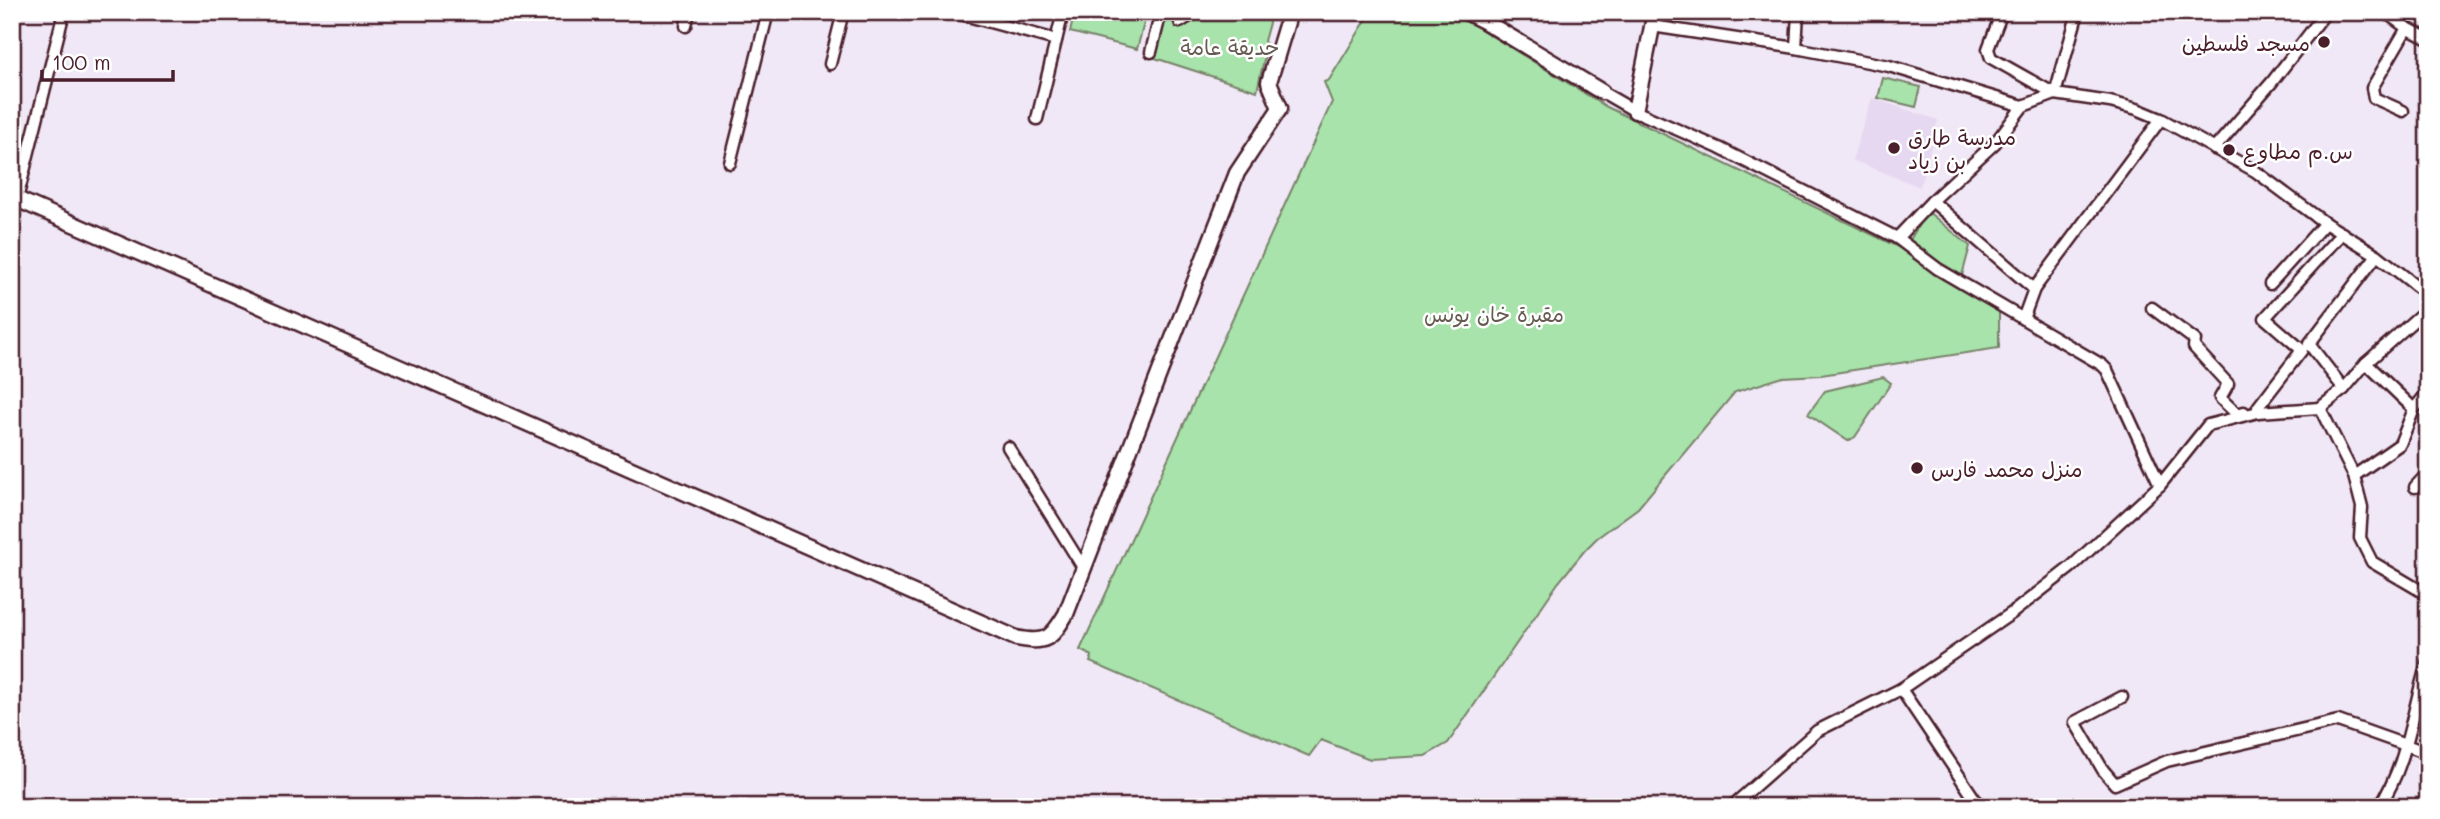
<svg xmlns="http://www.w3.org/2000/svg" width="2440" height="819" viewBox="0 0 2440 819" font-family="Mali,'Playpen Sans Arabic',sans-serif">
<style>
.built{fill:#e6d8f0}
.green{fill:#a7e3aa;stroke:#78816a;stroke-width:2}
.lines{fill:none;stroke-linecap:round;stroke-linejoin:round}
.street-casing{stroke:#4a1f2b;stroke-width:15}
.secondary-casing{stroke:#4a1f2b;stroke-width:19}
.street{stroke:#fff;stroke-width:10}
.secondary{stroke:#fff;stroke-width:14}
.poi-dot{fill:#4a1f2b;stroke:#fff;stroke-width:2.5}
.labels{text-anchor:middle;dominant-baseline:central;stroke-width:5;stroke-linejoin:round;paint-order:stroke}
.poi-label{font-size:21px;fill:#4a1f2b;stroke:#fff;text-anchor:start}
.park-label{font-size:21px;fill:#665a51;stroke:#fff}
</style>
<rect width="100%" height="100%" fill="#f0e8f6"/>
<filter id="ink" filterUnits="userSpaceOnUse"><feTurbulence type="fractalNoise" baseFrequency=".0143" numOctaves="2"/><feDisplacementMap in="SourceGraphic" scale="14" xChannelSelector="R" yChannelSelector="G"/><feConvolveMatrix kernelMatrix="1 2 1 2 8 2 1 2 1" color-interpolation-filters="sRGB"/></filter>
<g filter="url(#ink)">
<polygon class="built" points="1872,98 1938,120 1920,187 1852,160"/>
<g class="green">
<polygon points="1075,12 1147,12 1137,49 1070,32"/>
<polygon points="1167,12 1272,12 1264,41 1267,46 1257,91 1155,58"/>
<polygon points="1371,12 1453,12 1607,107 1904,250 1927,211 1970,246 1959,287 1999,311 1999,348 1821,375 1783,377 1735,392 1638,508 1597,538 1585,550 1558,583 1448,743 1425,756 1370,759 1321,740 1309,756 1090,662 1092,656 1080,650 1332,102 1324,82 1329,80"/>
<polygon points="1883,78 1921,87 1916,107 1878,98"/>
<polygon points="1883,377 1891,383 1855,437 1848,441 1808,414 1825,391"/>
</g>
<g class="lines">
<g class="street-casing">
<g id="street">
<polyline points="953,12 1056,40"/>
<polyline points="2002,12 1988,49 1991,58 2055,94 2110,102 2137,109 2161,119 2255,171 2325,223 2377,255 2428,295"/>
<polyline points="2385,12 2407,28 2428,39"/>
<polyline points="1180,22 1196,12"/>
<polyline points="686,26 689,12"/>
<polyline points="1652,26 1796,48 1889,66 2023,106"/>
<polyline points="1796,48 1798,12"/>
<polyline points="1151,52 1161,12"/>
<polyline points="830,64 843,12"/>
<polyline points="1602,92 1635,111 1719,148 1897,238 1938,269 2102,365 2107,370 2160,485"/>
<polyline points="2403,111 2374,98 2372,88 2407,28"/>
<polyline points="1037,119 1063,12"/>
<polyline points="2214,149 2272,82 2326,12"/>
<polyline points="730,163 768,12"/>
<polyline points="17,199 64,12"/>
<polyline points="1932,201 2034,289"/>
<polyline points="1897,238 1932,201 1995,143 2023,106 2055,94 2078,12"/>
<polyline points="2270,284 2325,223"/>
<polyline points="2152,308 2195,340 2194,347 2228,384 2220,398 2237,414 2244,412"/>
<polyline points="2023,319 2034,289 2161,119"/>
<polyline points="2366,363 2414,409"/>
<polyline points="2344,389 2309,344 2377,255"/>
<polyline points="2320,408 2354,476 2362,507 2360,538 2372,562 2428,595"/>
<polyline points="2258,412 2258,407 2302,350 2265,318 2342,233"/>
<polyline points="1008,447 1084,569"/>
<polyline points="2354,476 2400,444 2414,409 2428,392"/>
<polyline points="2415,487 2428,473"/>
<polyline points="1901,689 1980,807"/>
<polyline points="2122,697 2075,722 2103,770 2115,784 2167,761 2338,721 2428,753"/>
<polyline points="1731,807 1817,731 1901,689 2012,613 2071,567 2160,485 2208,425 2258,412 2320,408 2344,389 2366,363 2428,308"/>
<path d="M 2379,807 C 2409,761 2411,712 2428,661"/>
</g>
</g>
<g class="secondary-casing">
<g id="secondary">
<polyline points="1466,12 1484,21 1602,92"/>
<polyline points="1635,111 1655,12"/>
<path d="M 12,197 L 1016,638 C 1046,644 1051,639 1066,614 L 1237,173 L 1280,108 L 1269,82 L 1290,12"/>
</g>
</g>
<use href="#street" class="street"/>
<use href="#secondary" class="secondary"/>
</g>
</g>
<g class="poi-dot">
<circle cx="2324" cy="42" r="7"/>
<circle cx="1894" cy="148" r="7"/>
<circle cx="2229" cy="150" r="7"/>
<circle cx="1917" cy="468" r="7"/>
</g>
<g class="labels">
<g class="poi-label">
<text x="2310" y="42" text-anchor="end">مسجد فلسطين</text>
<text x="1908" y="136">مدرسة طارق<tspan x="1908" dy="24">بن زياد</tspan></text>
<text x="2243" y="150">س.م مطاوع</text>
<text x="1931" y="468">منزل محمد فارس</text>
</g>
<g class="park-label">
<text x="1230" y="46">حديقة عامة</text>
<text x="1494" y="313">مقبرة خان يونس</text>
</g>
</g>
<rect width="2440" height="819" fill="none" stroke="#fff" stroke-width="42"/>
<rect x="21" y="21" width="2398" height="777" fill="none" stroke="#4a1f2b" stroke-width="2.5" filter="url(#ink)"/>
<path d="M42 70v10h131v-10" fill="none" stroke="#4a1f2b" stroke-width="3.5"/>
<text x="52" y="70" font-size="21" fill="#4a1f2b" stroke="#ffffff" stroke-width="5" paint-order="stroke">100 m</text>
</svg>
